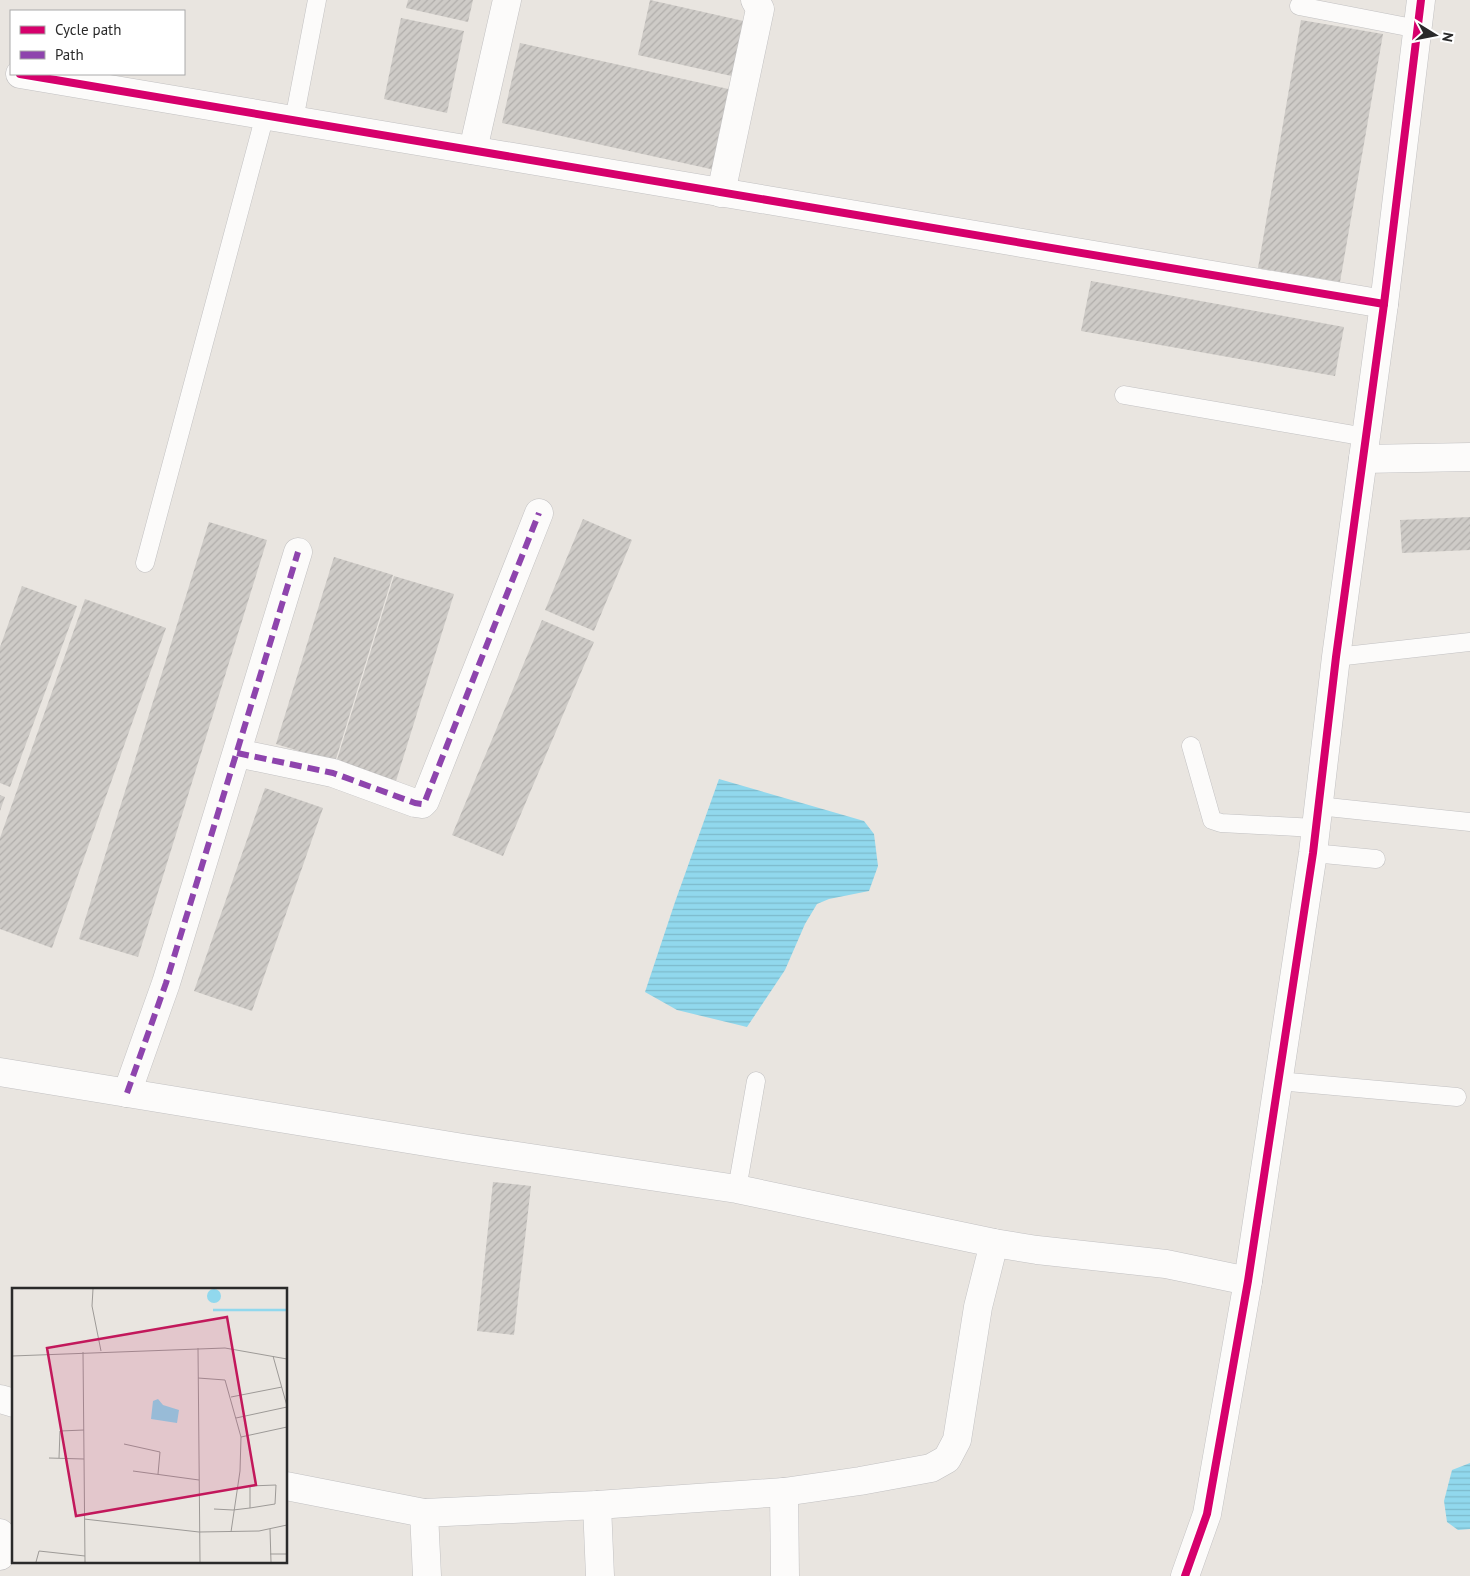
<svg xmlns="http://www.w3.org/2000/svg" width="1470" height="1576" viewBox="0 0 1470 1576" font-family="'PT Sans',sans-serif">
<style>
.water{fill:url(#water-rules)}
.building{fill:url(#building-hatch)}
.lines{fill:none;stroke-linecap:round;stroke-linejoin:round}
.lane-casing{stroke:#c2c1c2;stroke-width:19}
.street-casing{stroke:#c2c1c2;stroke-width:29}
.secondary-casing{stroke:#c2c1c2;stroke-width:29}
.lane{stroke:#fcfbfa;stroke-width:18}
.street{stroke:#fcfbfa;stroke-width:28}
.secondary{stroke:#fcfbfa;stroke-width:28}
.quiet{stroke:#8e44ad;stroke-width:6;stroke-dasharray:12 6;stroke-linecap:butt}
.cycleway-casing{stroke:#fff;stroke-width:11}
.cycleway{stroke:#d6006c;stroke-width:8}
.inset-river{fill:none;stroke:#91d8ed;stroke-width:2.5}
.inset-road{fill:none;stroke:#9d9a97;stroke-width:1}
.view{fill:#c2185b;fill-opacity:0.15;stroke:#c2185b;stroke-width:2.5}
.inset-edge{fill:none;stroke:#2a2a2a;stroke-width:2.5}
</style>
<defs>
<pattern id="water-rules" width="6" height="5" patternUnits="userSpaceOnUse" patternTransform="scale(1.25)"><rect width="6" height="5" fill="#91d8ed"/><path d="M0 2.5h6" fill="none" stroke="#7dbacb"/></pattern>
<pattern id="building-hatch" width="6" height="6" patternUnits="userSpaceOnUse" patternTransform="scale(1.25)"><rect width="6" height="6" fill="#cecbc7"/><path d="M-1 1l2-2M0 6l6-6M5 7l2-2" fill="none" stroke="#b1aeab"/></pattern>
</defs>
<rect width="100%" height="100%" fill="#e9e5e0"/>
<g class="water">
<polygon points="719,779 864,821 874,834 878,866 869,891 829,899 817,904 805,924 785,970 747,1027 677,1010 645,992 675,902"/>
<polygon points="1470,1463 1470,1529 1458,1530 1447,1522 1444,1501 1452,1470"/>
</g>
<g class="building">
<polygon points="408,0 473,0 468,22 406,8"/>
<polygon points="650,0 748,22 736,77 638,55"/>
<polygon points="401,18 464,31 447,113 384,99"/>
<polygon points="1301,20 1383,34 1340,282 1258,268"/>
<polygon points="520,43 733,90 715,170 502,123"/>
<polygon points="1091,281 1344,327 1335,376 1081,331"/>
<polygon points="1470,517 1470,550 1402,553 1400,520"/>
<polygon points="583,519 632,540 594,631 545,610"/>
<polygon points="209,522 267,540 138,957 79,939"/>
<polygon points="334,557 393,575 335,762 276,744"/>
<polygon points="394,576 454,594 396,781 336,763"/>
<polygon points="22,586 77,606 10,787 0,783 0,647"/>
<polygon points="85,599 166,628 52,948 0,929 0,838"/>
<polygon points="542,620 594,642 503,856 452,835"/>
<polygon points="265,788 323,808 252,1011 194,991"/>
<polygon points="0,795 5,797 0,811"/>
<polygon points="493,1182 531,1186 514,1335 477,1331"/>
</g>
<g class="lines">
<g class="lane-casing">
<g id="lane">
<polyline points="1299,6 1418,29"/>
<polyline points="294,120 317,0"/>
<polyline points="1124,395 1366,437"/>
<polyline points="145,563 265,115"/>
<polyline points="1336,657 1470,642"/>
<polyline points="1191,746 1212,820 1221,823 1315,828"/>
<polyline points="1318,806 1470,822"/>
<polyline points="1313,853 1376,859"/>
<polyline points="1278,1081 1457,1097"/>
<polyline points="737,1189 756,1081"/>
</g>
</g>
<g class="street-casing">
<g id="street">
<polyline points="20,74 1384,304"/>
<polyline points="473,150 507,0"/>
<polyline points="721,193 760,9 755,0"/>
<polyline points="1363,459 1470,457"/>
<polyline points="237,753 333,773 415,803 422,804 425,801 539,513"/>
<polyline points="0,1072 463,1148 737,1189 994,1243 1037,1250 1166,1264 1248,1281"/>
<polyline points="127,1093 166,983 298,552"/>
<polyline points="0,1399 14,1403"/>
<polyline points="286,1486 424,1513"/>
<polyline points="784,1492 785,1576"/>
<polyline points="597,1505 600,1576"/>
<polyline points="0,1533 2,1539 0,1556"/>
<polyline points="427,1576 424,1513 597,1505 784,1492 860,1481 931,1468 947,1459 957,1440 978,1307 994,1243"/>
</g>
</g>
<g class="secondary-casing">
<polyline id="secondary" points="1185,1576 1207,1514 1248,1281 1313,853 1336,657 1384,304 1421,0"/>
</g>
<use href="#lane" class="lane"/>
<use href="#street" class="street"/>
<use href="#secondary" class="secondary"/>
<g class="quiet">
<polyline points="237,753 333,773 415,803 422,804 425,801 539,513"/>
<polyline points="127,1093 166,983 298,552"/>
</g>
<g class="cycleway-casing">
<g id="cycleway">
<polyline points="20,74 1384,304"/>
<polyline points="1185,1576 1207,1514 1248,1281 1313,853 1336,657 1384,304 1421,0"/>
</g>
</g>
<use href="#cycleway" class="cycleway"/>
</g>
<g transform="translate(12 1288)">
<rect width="275" height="275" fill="#e9e5e0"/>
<path d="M195 8a7 7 0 1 1 14 0a7 7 0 1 1-14 0ZM 146,111 L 151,117 L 167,122 L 165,135 L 139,131 L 141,113 Z" fill="#91d8ed"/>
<path class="inset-river" d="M 201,22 L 275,22"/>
<path class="inset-road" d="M 81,1 L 80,18 L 89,63M 186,60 L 188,274M 71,64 L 73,274M 0,68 L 213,60 L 275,71M 261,68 L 275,118M 186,90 L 213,92 L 229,149 L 275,139M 219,109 L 270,99M 224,130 L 275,119M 112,156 L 148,164 L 146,186M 37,170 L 72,171M 47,170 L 48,143 L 72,142M 121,183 L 187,192M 202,221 L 221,222 L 238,220 L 263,216 L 264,197 L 238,198 L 238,220M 72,231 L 187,244 L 247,243 L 275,237M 258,241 L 259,274M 219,244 L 228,183 L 229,149M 258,266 L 275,266M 24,274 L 27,263 L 73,268"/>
<path class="view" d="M 215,29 L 244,197 L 64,228 L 35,60 Z"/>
<rect width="275" height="275" class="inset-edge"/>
</g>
<rect x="10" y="10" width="175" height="65" fill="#ffffff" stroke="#aaaaaa"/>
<rect x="20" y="26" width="25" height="8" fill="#d6006c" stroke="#aaaaaa"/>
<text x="55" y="35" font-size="15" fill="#2a2a2a">Cycle path</text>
<rect x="20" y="51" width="25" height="8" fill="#8e44ad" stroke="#aaaaaa"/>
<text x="55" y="60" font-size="15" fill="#2a2a2a">Path</text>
<g transform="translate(1435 35) rotate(100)" stroke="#ffffff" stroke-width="4" paint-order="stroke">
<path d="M0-4L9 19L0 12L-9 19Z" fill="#2a2a2a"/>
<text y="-8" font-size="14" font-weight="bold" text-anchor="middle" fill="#2a2a2a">N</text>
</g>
</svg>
